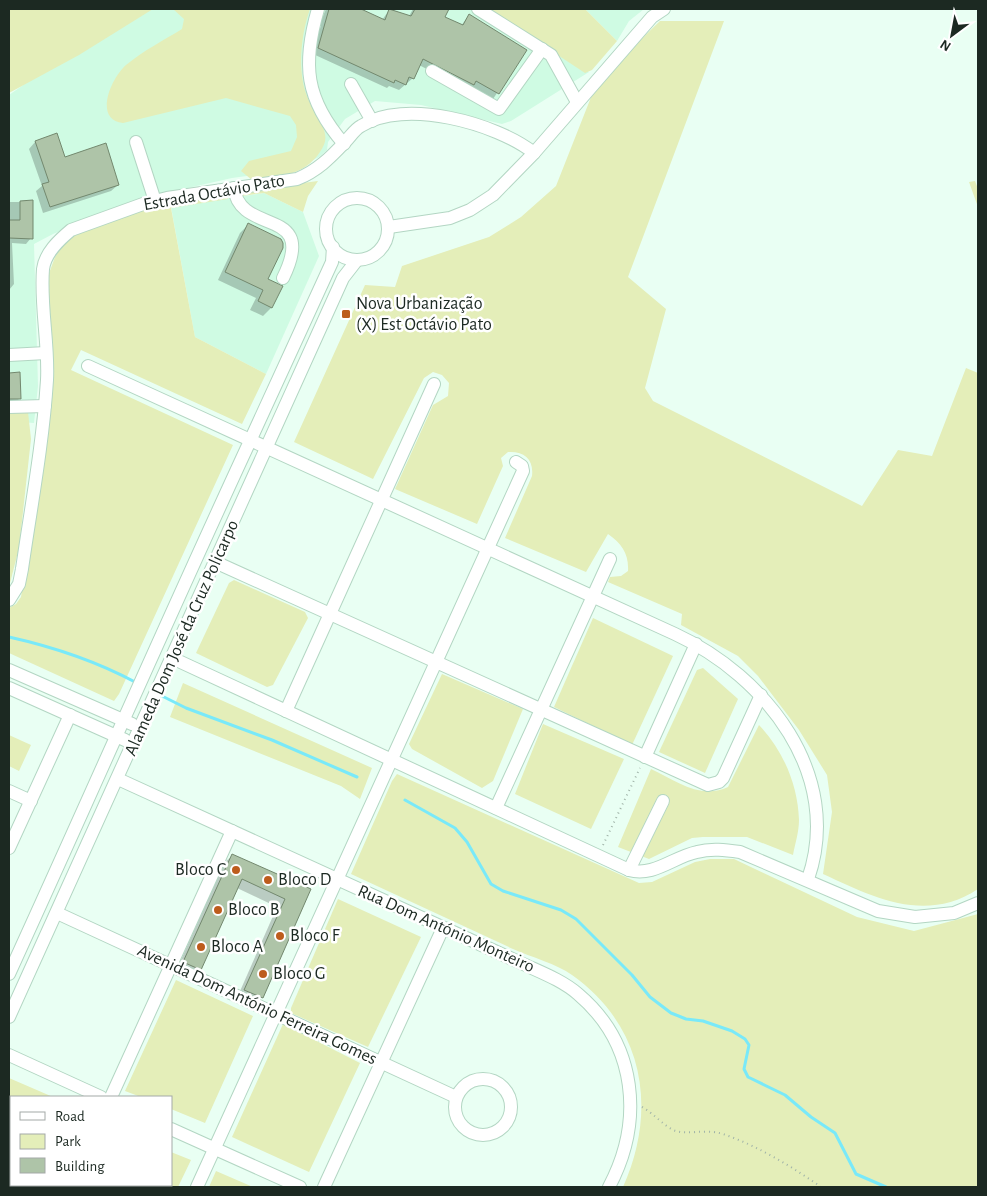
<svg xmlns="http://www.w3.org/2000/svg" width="987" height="1196" viewBox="0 0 987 1196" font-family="'Alegreya Sans',sans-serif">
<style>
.built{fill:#cffbe3}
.green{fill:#e4eeb9}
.shadow{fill:#0003}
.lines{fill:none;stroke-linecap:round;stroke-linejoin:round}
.stream{stroke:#79e9f9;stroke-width:3}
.building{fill:#aec4a8;stroke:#73886e}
.minor-casing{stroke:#b3d6c3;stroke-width:14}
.path{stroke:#a0b3a8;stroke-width:2;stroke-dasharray:1 4;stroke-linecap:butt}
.minor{stroke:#fff;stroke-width:12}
.poi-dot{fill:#bd5c1c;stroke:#fff;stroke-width:2}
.labels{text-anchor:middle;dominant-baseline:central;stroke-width:5;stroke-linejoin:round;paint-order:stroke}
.street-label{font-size:18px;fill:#1c2922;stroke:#fff}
.poi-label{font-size:18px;fill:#1c2922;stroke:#fff;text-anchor:start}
</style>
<rect width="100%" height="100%" fill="#e9fff3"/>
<g class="built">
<polygon points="144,9 496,9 589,72 511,121 502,124 421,105 375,101 345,119 328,142 327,150 319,157 293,170 232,178 139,199 53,234 34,244 38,386 34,423 9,421 9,95 63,57"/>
<polygon points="585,9 644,9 629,21 617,41"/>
<polygon points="264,193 303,212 319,256 266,374 195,337 171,207"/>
</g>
<g class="green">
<polygon points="9,9 153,9 79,55 9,93"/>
<path d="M 173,9 L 310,9 C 301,34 297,71 307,96 C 311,108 321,118 324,130 C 327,140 325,144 320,152 C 304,176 279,177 252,180 L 241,171 L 249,161 L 291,151 L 297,137 L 296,125 L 290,116 L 226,98 L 123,123 C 93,120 111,78 126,65 C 143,51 164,40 182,29 L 184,19 Z"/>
<polygon points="488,9 585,9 617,41 592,70 585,73"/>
<path d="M 660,21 L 724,21 L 628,277 L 666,309 L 645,388 L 653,401 L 862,506 L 898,450 L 932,456 L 966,368 L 978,373 L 978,889 C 925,924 873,897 823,874 L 832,812 L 827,775 L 799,730 L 758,676 L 738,656 L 681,625 L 682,614 L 608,582 L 610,577 L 621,576 L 628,571 C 629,554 622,544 608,534 L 586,572 L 505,538 L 532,476 C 534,459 524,451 508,452 L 501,458 L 503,466 L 477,524 L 395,489 L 433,405 L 448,396 L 449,383 L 442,375 L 433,372 L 424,378 L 373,479 L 294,442 L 365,285 L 395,287 L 402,266 L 489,237 L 521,217 L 556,186 L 597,82 Z"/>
<polygon points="318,181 308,196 303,212 264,193 242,196 241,191"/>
<polygon points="975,181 978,189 978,207 969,182"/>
<polygon points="228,195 228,199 171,208 195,337 266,374 242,424 81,350 71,370 233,445 119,694 114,701 9,653 9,608 16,604 21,597 50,409 48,276 55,257 68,237 161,204"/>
<polygon points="9,412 28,412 31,439 19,548 9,587"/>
<polygon points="234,580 305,612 308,618 273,685 267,687 196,653 229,583"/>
<polygon points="593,618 673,656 632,745 554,707"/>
<polygon points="703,668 738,699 705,773 659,752 697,670"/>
<polygon points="442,674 523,709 493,781 482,788 412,749 409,744"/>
<polygon points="183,683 372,768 360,799 341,786 170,717"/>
<polygon points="543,724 624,759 591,829 515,794"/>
<path d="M 759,725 C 783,750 798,785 799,820 C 799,832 795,844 793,855 L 747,837 L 703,837 L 692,838 L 649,859 L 618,847 L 651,769 C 676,781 701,800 728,787 Z"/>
<polygon points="9,735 31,745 19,771 9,766"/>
<path d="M 397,774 L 639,883 L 652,882 L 695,862 L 710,859 L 734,859 L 857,917 L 914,931 L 978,914 L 978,1187 L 623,1187 C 658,1109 644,1026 572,975 C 557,964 531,957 513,949 C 459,924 405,899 351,874 L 392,781 Z"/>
<polygon points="338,899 421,937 368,1047 291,1013 291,1008"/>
<polygon points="176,980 253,1016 205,1123 171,1109 171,1097 141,1097 125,1091"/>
<polygon points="283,1024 360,1063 309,1172 232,1137"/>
<polygon points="9,1078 53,1097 11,1097 11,1185 50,1185 49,1187 9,1187"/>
<polygon points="171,1152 191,1160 178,1187 84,1187 85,1185 171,1185"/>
<polygon points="216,1171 253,1187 209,1187"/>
</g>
<g class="shadow">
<polygon points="326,9 358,9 382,20 390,9 409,16 413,9 447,9 443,18 461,26 469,15 526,50 493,99 467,90 419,65 413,78 399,90 389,86 387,88 313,54 315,39 321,26 319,25"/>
<polygon points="35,142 118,185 111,191 43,213 36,191 42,186 29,149"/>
<polygon points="9,202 31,202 31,238 26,244 12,243 14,284 9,290"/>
<polygon points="248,225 267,280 281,287 271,308 263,316 250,310 256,298 218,280 240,233"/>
<polygon points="9,374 19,374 20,398 16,402 9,402"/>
<polygon points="233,855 310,890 262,997 253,1005 237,998 277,907 237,888 200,970 192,978 176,971 224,863"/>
</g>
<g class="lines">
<g class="stream">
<path d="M 9,637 C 54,647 96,661 137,683"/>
<polyline points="158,694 186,708 272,740 357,777"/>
<polyline points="405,800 455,828 467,842 491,884 503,891 561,910 576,919 632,975 650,997 671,1013 686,1019 703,1021 732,1031 745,1039 749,1045 744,1069 748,1077 785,1095 811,1117 835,1133 856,1174 886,1187"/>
</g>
</g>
<g class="building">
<polygon points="329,9 361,9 385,20 389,9 411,16 415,9 449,9 445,17 463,25 469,14 527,50 499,94 476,81 474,85 423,59 414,79 409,77 406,85 395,80 394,83 318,48"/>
<polygon points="57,133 65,157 106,143 119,185 50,207 42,184 49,182 35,141"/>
<polygon points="33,200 33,239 9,238 9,220 20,220 20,201"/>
<polygon points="248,223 281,239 283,243 283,248 268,279 283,286 272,308 258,301 263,290 225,272"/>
<polygon points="20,372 21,399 9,399 9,373"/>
<polygon points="232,854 311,889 263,998 244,990 285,899 242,879 201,970 183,962"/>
</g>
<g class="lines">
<g class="minor-casing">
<g id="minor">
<path d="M 318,9 C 302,64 305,99 344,144"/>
<polyline points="478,9 551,55 577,102"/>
<polyline points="432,71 499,109 542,49"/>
<polyline points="351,84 372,121"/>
<polyline points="136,142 155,201"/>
<path d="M 234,188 C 240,237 319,205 283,278"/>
<circle cx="357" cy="229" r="31"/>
<polyline points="389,227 450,218 470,210 493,195 534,153 652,17 664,9"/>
<polyline points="9,355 46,353"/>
<path d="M 88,366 L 675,634 C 766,676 844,775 808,879"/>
<polyline points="9,407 45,406"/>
<polyline points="215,562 708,785 719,782 723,778 761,695"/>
<path d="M 9,600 L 19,584 L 22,569 C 31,507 43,443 47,380 C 49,344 40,306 43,269 C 45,253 59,240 71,230 L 143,204 L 167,198 L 297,179 C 317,171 330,158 345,142 C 350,137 355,129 361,126 C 404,98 496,123 534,153"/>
<path d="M 172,658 L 629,870 C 654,877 673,857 697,852 C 711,848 726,850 740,852 L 878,911 L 915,917 L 954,913 L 978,903"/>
<polyline points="9,670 132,724"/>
<polyline points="9,688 125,740"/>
<polyline points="286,711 434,384"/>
<polyline points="645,757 696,644"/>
<path d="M 118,779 L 521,963 C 540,972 562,980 578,994 C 637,1044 644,1121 609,1187"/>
<polyline points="9,791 31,801"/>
<polyline points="496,808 610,559"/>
<polyline points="9,848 70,715"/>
<polyline points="629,870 663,801"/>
<polyline points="57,913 456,1097"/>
<path d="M 9,974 C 90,797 168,618 250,441 C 277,381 305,322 332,262 L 333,247"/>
<polyline points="9,1017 343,278 357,260"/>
<polyline points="9,1055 101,1097"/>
<circle cx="483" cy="1107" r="28"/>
<polyline points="111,1097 232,831"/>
<polyline points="171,1129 300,1187"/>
<polyline points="70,1187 71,1185"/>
<polyline points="197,1187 523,471 522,466 516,462"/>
<polyline points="324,1187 443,928"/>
</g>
</g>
<g class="path">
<polyline points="603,845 640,768"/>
<path d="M 642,1107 C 653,1113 662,1124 673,1130 C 688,1136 704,1128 723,1134 C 758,1146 791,1166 821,1187"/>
</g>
<use href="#minor" class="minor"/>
</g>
<g class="poi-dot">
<rect x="341" y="309" width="10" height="10" rx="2.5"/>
<circle cx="236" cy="870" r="5"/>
<circle cx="268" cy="880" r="5"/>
<circle cx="218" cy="910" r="5"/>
<circle cx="280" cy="936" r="5"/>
<circle cx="201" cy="947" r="5"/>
<circle cx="263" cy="974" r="5"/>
</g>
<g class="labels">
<g class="street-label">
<text transform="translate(214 193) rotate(-10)">Estrada Octávio Pato</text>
<text transform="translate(182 638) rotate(-66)">Alameda Dom José da Cruz Policarpo</text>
<text transform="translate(446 929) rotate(24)">Rua Dom António Monteiro</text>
<text transform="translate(257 1005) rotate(25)">Avenida Dom António Ferreira Gomes</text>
</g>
<g class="poi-label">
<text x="356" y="304">Nova Urbanização<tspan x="356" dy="21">(X) Est Octávio Pato</tspan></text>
<text x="226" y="870" text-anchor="end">Bloco C</text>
<text x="278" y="880">Bloco D</text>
<text x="228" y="910">Bloco B</text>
<text x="290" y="936">Bloco F</text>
<text x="211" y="947">Bloco A</text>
<text x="273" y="974">Bloco G</text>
</g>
</g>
<rect width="987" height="1196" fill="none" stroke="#1c2922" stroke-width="20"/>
<rect x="10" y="1096" width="162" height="90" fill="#ffffff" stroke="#a4a9a7"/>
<rect x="20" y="1112" width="25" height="8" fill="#ffffff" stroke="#a4a9a7"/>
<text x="55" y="1121" font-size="15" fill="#1c2922">Road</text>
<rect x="20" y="1134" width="25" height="15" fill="#e4eeb9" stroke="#a4a9a7"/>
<text x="55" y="1146" font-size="15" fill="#1c2922">Park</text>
<rect x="20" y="1158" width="25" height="15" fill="#aec4a8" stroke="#a4a9a7"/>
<text x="55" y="1171" font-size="15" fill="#1c2922">Building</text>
<g transform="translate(952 35) rotate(212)" stroke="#ffffff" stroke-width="4" paint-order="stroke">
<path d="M0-4L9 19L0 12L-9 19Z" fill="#1c2922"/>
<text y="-8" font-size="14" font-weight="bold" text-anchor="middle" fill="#1c2922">N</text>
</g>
</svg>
